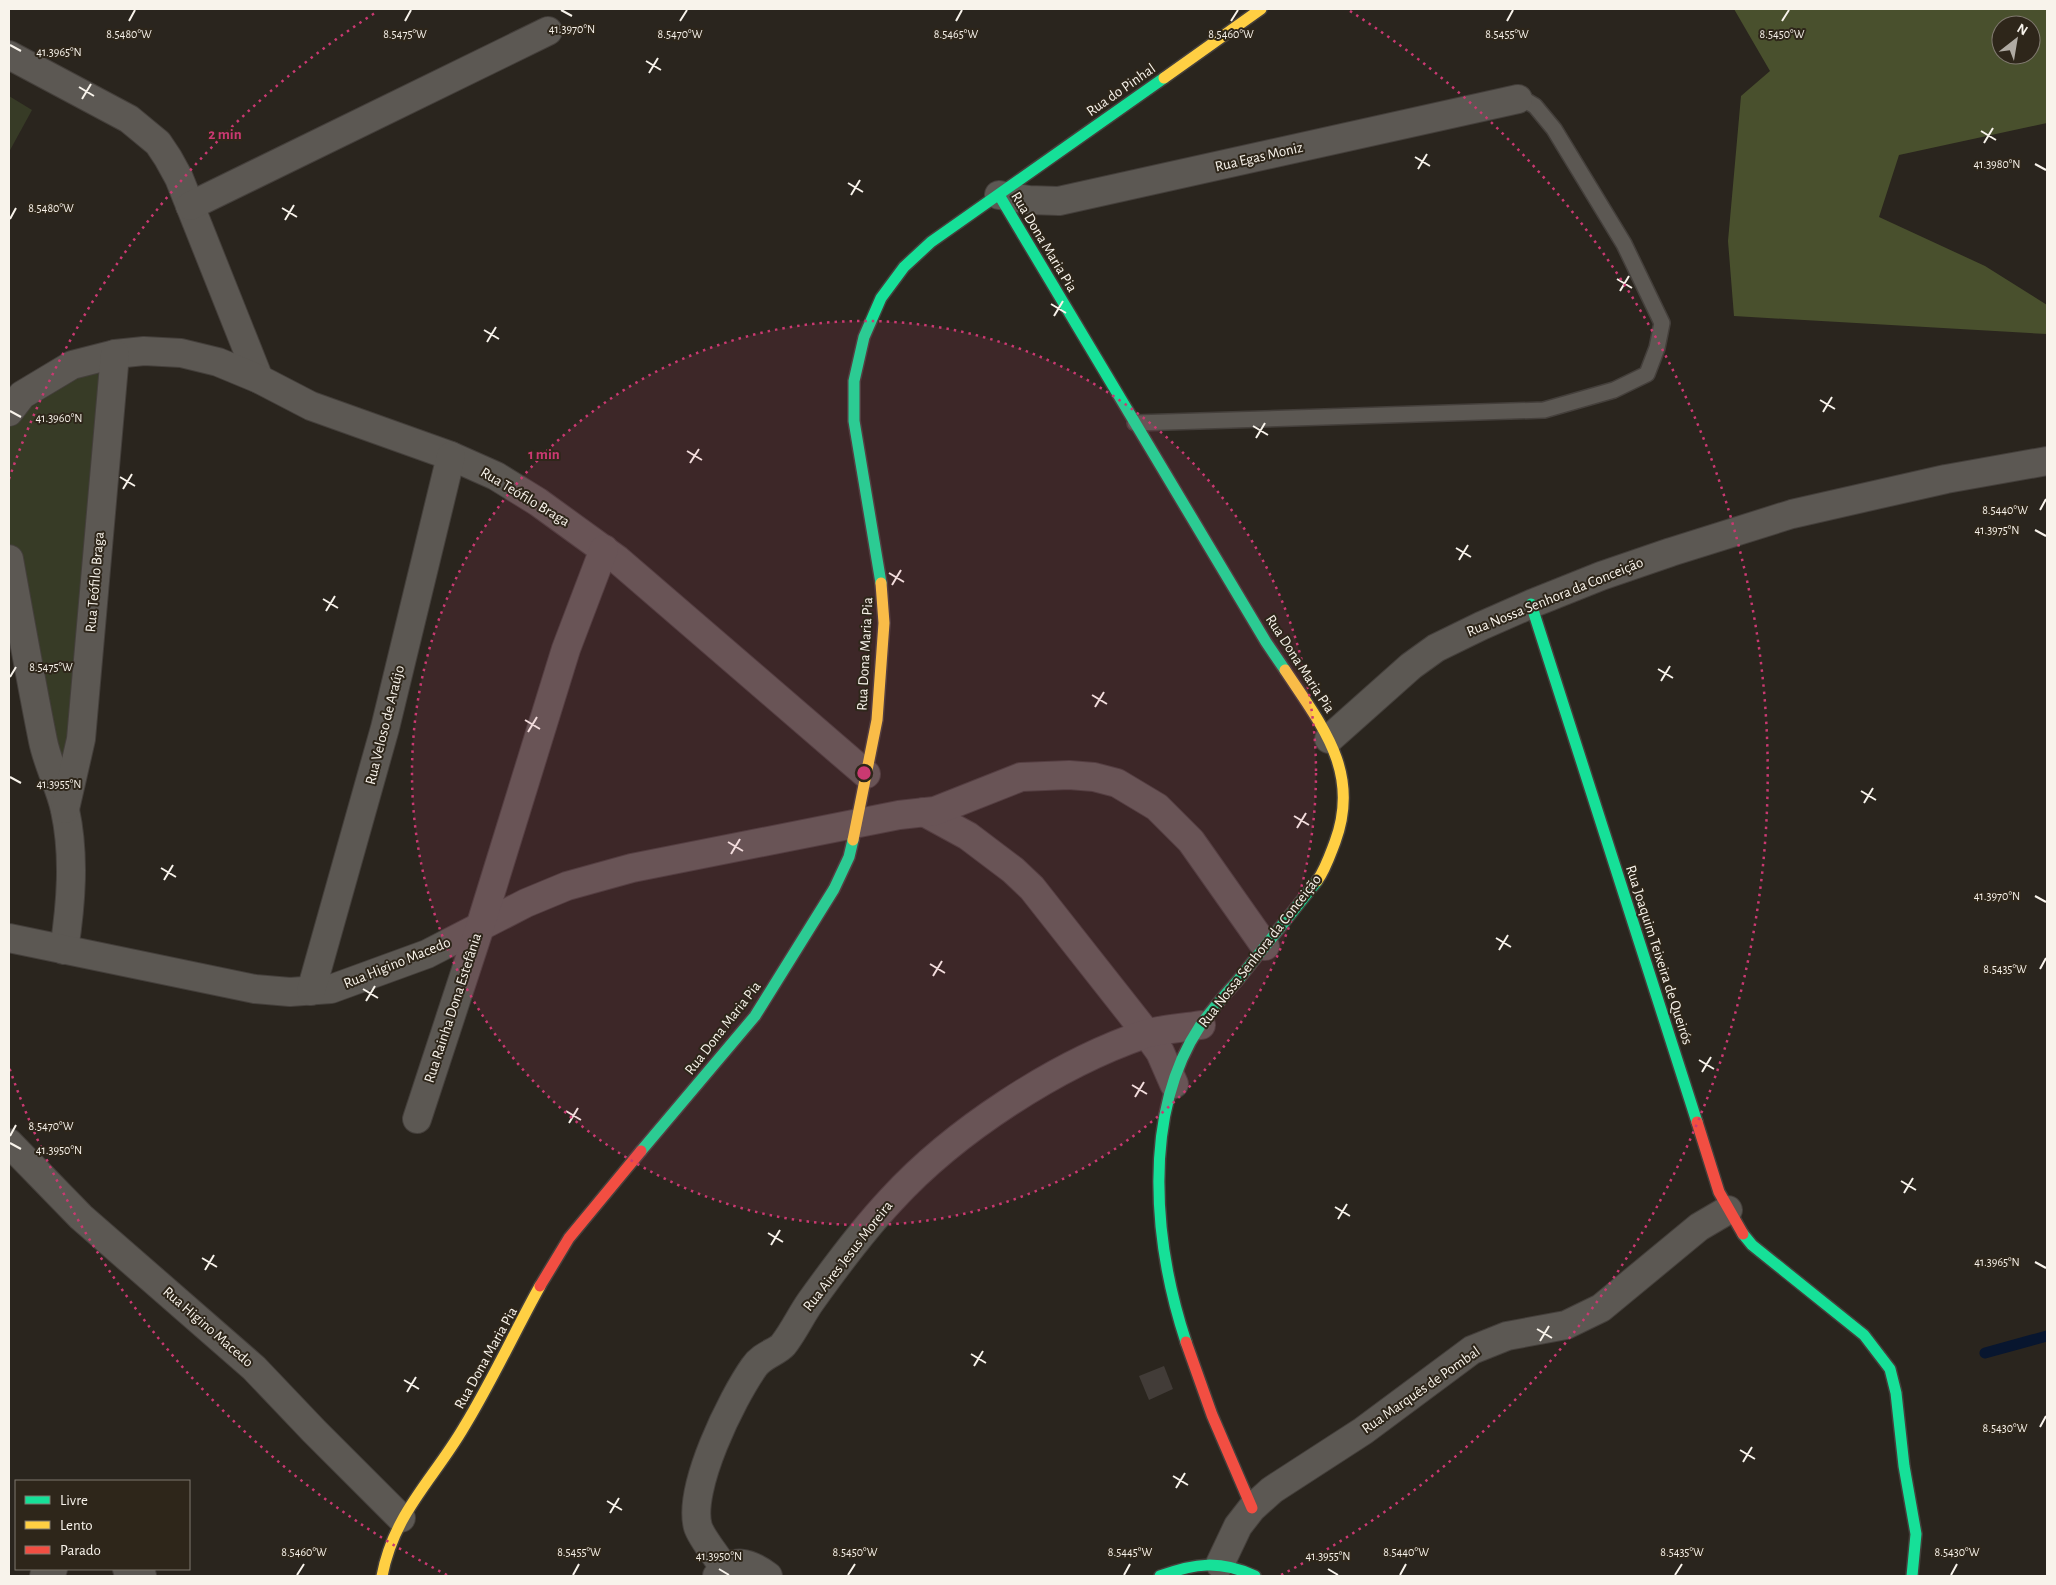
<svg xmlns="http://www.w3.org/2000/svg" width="2056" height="1585" viewBox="0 0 2056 1585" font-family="'Alegreya Sans',sans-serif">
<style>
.green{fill:#373b26}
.forest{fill:#49502d;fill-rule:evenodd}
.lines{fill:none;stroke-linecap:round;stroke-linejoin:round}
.stream{stroke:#08162f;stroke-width:11}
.building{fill:#423c38}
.lane-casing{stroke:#443f3b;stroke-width:18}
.street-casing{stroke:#443f3b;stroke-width:30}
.fast-casing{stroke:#443f3b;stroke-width:14}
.slow-casing{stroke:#443f3b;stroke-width:14}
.jam-casing{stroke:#443f3b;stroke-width:14}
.lane{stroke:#5c5853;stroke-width:15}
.street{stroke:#5c5853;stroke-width:28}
.fast{stroke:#16e098;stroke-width:11}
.slow{stroke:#ffcf43;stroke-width:11}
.jam{stroke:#f24e42;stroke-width:11}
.ticks{fill:none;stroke:#f8f3eb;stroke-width:2}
.ring{fill:none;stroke:#ca3971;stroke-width:2.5;stroke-dasharray:2.5 5}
.labels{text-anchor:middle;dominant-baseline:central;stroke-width:4;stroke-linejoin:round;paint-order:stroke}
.street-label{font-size:15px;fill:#f8f3eb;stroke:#2e261a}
.ticks-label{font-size:12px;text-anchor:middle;fill:#f8f3eb;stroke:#2e261a;stroke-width:4;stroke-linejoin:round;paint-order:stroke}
.centre{fill:#ca3971;stroke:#2e261a;stroke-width:2.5}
.ring-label{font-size:15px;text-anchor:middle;font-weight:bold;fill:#ca3971;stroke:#2e261a;stroke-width:4;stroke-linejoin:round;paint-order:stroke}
</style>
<rect width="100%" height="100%" fill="#2a251e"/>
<g class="green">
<polygon points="9,96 32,110 9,152"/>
<polygon points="115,354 65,808 9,559 9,421"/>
</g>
<path class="forest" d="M 1734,9 L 2047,9 L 2047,123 L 1899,155 L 1879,217 L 1985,266 L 2047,305 L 2047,334 L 1734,316 L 1728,241 L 1741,96 L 1770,71 ZM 2001,25 L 2031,25 L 2031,55 L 2001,55 Z"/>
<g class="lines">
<polyline class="stream" points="1985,1353 2047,1336"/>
</g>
<polygon class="building" points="1164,1366 1173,1389 1149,1400 1139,1376"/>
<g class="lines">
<g class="lane-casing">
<polyline id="lane" points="1135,423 1544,410 1614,390 1647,374 1657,348 1662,323 1624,244 1554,129 1535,106 1525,100 1518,99"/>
</g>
<g class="street-casing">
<g id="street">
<polyline points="9,55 129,119 158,143 168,158 179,178 259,379"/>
<polyline points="999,195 1029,200 1059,201 1518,99"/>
<polyline points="190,206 548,31"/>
<polyline points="9,412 22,395 72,365 115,354 144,351 181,353 218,362 259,379 311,406 451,456 496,476 538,502 618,560 866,774"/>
<path d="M 9,559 C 20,620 31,681 43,741 C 48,765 60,787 65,810 C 75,856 71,904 64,950"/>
<polyline points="1329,739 1411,666 1436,648 1481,626 1531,604 1601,576 1671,552 1792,514 1946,479 2047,461"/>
<polyline points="65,809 81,739 115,354"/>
<polyline points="924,812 968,836 1013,870 1032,888 1147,1034 1160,1052 1174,1084"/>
<polyline points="9,938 255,989 290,992 331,989 427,954 526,903 567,886 632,868 899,815 935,811 1021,777 1069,775 1094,777 1117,783 1157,807 1191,841 1265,946"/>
<polyline points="311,991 385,728 451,456"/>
<polyline points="417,1119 480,927 566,649 604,549"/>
<polyline points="9,1143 81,1217 254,1368 314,1431 401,1518"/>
<polyline points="1220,1564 1238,1526 1252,1508 1272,1490 1363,1431 1472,1350 1507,1336 1566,1325 1601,1308 1699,1227 1728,1210"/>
<path d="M 724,1568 C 717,1556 702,1539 698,1527 C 687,1489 732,1398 754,1367 C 762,1355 777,1352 783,1345 C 794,1331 801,1315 811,1301 C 836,1266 862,1231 891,1200 C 954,1131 1057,1064 1145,1034 C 1163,1029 1183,1028 1201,1025"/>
<polyline points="127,1569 142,1576"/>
<polyline points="44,1576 53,1569"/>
<path d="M 717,1576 C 734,1557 749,1562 768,1576"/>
</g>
</g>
<g class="fast-casing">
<g id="fast">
<polyline points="999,195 1266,642 1285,670"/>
<polyline points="881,583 854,421 854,381 864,337 881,298 904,267 931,242 1164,78"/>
<polyline points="1531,604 1697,1122"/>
<polyline points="641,1151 755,1016 834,889 849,857 853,840"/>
<polyline points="1743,1234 1752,1245 1864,1335 1890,1369 1896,1393 1904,1466 1916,1534 1912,1576"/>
<path d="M 1186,1342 C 1154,1245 1141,1115 1200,1026 C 1212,1009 1226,994 1239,979 C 1265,946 1291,914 1317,881"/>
<path d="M 1160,1576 C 1195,1563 1220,1560 1255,1576"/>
</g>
</g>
<g class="slow-casing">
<g id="slow">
<polyline points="1164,78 1261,9"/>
<path d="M 1285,670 C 1322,726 1361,772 1335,842 C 1330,855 1325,870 1317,881"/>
<polyline points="853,840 877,720 884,623 881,583"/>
<path d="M 382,1576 C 394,1513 433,1480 464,1427 C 492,1381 514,1333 540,1286"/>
</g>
</g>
<g class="jam-casing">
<g id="jam">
<polyline points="1697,1122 1719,1192 1743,1234"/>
<polyline points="540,1286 569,1238 641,1151"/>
<polyline points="1186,1342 1212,1415 1252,1508"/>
</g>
</g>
<use href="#lane" class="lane"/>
<use href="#street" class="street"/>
<use href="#fast" class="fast"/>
<use href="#slow" class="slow"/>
<use href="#jam" class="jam"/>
</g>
<path class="ticks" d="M 561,10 L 572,16M 129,21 L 135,10M 405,21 L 411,10M 680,21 L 687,10M 956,21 L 962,10M 1231,21 L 1238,10M 1507,21 L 1513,10M 1782,21 L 1789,10M 10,45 L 21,51M 646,61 L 661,70M 649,73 L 658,58M 79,87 L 94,96M 82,99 L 91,84M 1981,131 L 1996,140M 1984,143 L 1993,128M 1415,157 L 1430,166M 2035,164 L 2046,170M 1418,169 L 1427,154M 848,183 L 863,192M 851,195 L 860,180M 282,208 L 297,217M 10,219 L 16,208M 285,220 L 294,205M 1617,279 L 1632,288M 1620,291 L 1629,276M 1051,304 L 1066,313M 1054,316 L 1063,301M 484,330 L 499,339M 487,342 L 496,327M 1820,400 L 1835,409M 10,411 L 21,417M 1823,412 L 1832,397M 1253,426 L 1268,435M 1256,438 L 1265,423M 687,451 L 702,460M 690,463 L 699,449M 120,477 L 135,486M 123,489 L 132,474M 2040,510 L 2046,499M 2035,530 L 2046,536M 1456,548 L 1471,557M 1459,560 L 1468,545M 889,573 L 904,582M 892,585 L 901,570M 323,599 L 338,608M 326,611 L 335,596M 1658,669 L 1673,678M 10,677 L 16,667M 1661,681 L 1670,666M 1092,695 L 1107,704M 1095,707 L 1104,692M 525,720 L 540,729M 528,732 L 537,717M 10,777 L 21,783M 1861,791 L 1876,800M 1864,803 L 1873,788M 1294,816 L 1309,825M 1297,828 L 1306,813M 728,842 L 743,851M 731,854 L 740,839M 161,868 L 176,877M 164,880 L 173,865M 2035,896 L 2046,902M 1496,938 L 1511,947M 1499,950 L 1508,935M 930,964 L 945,973M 2040,969 L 2046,958M 933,976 L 942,961M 363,989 L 378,998M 366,1001 L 375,986M 1699,1060 L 1714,1069M 1702,1072 L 1711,1057M 1132,1085 L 1147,1094M 1135,1097 L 1144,1082M 566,1111 L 581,1120M 569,1123 L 578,1108M 10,1136 L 16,1125M 10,1143 L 21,1149M 1901,1181 L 1916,1190M 1904,1193 L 1913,1178M 1335,1207 L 1350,1216M 1338,1219 L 1347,1204M 768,1233 L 783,1242M 771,1245 L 780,1230M 202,1258 L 217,1267M 2035,1262 L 2046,1268M 205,1270 L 214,1255M 1537,1329 L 1552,1338M 1540,1341 L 1549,1326M 971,1354 L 986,1363M 974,1366 L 983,1351M 404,1380 L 419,1389M 407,1392 L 416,1377M 2040,1427 L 2046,1416M 1740,1450 L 1755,1459M 1743,1462 L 1752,1447M 1173,1476 L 1188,1485M 1176,1488 L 1185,1473M 607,1501 L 622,1510M 610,1513 L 619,1498M 719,1569 L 729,1575M 1328,1569 L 1338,1575M 297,1575 L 304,1564M 573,1575 L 579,1564M 848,1575 L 855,1564M 1124,1575 L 1130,1564M 1400,1575 L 1406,1564M 1675,1575 L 1682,1564M 1951,1575 L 1957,1564"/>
<circle cx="864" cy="773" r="452" fill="#ca3971" fill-opacity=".12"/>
<g class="ring">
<circle cx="864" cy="773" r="452"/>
<path d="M447 1575A904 904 0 0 1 9 1067M9 479A904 904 0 0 1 378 11M1350 11A904 904 0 0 1 1281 1575"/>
</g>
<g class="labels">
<g class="street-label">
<text transform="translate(1121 90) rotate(-35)">Rua do Pinhal</text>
<text transform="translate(1259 157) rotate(-13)">Rua Egas Moniz</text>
<text transform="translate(1044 242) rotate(59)">Rua Dona Maria Pia</text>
<text transform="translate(525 497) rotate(31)">Rua Teófilo Braga</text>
<text transform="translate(95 582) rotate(-85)">Rua Teófilo Braga</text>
<text transform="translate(1555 597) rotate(-22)">Rua Nossa Senhora da Conceição</text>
<text transform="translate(865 654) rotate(-87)">Rua Dona Maria Pia</text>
<text transform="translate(1300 664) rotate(57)">Rua Dona Maria Pia</text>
<text transform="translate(385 725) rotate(-76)">Rua Veloso de Araújo</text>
<text transform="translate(1260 951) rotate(-52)">Rua Nossa Senhora da Conceição</text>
<text transform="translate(1659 955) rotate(72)">Rua Joaquim Teixeira de Queirós</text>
<text transform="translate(397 963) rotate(-22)">Rua Higino Macedo</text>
<text transform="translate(453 1008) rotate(-72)">Rua Rainha Dona Estefânia</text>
<text transform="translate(723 1028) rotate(-52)">Rua Dona Maria Pia</text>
<text transform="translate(848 1256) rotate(-52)">Rua Aires Jesus Moreira</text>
<text transform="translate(208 1327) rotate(41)">Rua Higino Macedo</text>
<text transform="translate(486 1358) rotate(-61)">Rua Dona Maria Pia</text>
<text transform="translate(1421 1390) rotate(-35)">Rua Marquês de Pombal</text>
</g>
</g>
<g class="ticks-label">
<text x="572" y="33">41.3970°N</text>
<text x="680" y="38">8.5470°W</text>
<text x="129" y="38">8.5480°W</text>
<text x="405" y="38">8.5475°W</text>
<text x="956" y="38">8.5465°W</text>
<text x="1231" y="38">8.5460°W</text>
<text x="1507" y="38">8.5455°W</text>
<text x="1782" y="38">8.5450°W</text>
<text x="59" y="56">41.3965°N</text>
<text x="1997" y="168">41.3980°N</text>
<text x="51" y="212">8.5480°W</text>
<text x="59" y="422">41.3960°N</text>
<text x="2005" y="514">8.5440°W</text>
<text x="1997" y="534">41.3975°N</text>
<text x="51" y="671">8.5475°W</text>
<text x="59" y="788">41.3955°N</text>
<text x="1997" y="900">41.3970°N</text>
<text x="2005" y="973">8.5435°W</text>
<text x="51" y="1130">8.5470°W</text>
<text x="59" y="1154">41.3950°N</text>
<text x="1997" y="1266">41.3965°N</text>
<text x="2005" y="1432">8.5430°W</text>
<text x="304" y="1556">8.5460°W</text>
<text x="579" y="1556">8.5455°W</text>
<text x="855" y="1556">8.5450°W</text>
<text x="1130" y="1556">8.5445°W</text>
<text x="1406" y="1556">8.5440°W</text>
<text x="1682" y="1556">8.5435°W</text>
<text x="1957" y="1556">8.5430°W</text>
<text x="719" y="1560">41.3950°N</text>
<text x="1328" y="1560">41.3955°N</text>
</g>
<circle cx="864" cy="773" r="8" class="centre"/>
<g class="ring-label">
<text x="225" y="139">2 min</text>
<text x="544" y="459">1 min</text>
</g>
<rect width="2056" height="1585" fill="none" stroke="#f8f3eb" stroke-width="20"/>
<rect x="15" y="1480" width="175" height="90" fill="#2e261a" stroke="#7f786e"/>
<rect x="25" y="1496" width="25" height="8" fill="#16e098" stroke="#7f786e"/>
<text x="60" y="1505" font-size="15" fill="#f8f3eb">Livre</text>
<rect x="25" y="1521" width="25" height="8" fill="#ffcf43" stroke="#7f786e"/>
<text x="60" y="1530" font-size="15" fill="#f8f3eb">Lento</text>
<rect x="25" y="1546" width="25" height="8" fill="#f24e42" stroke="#7f786e"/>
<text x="60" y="1555" font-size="15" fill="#f8f3eb">Parado</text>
<g transform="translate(2016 40) rotate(31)"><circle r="24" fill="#2e261a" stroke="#7f786e"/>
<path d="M0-4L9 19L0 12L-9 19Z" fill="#b0aba3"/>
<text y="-8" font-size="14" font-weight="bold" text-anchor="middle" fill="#f8f3eb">N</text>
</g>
</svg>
